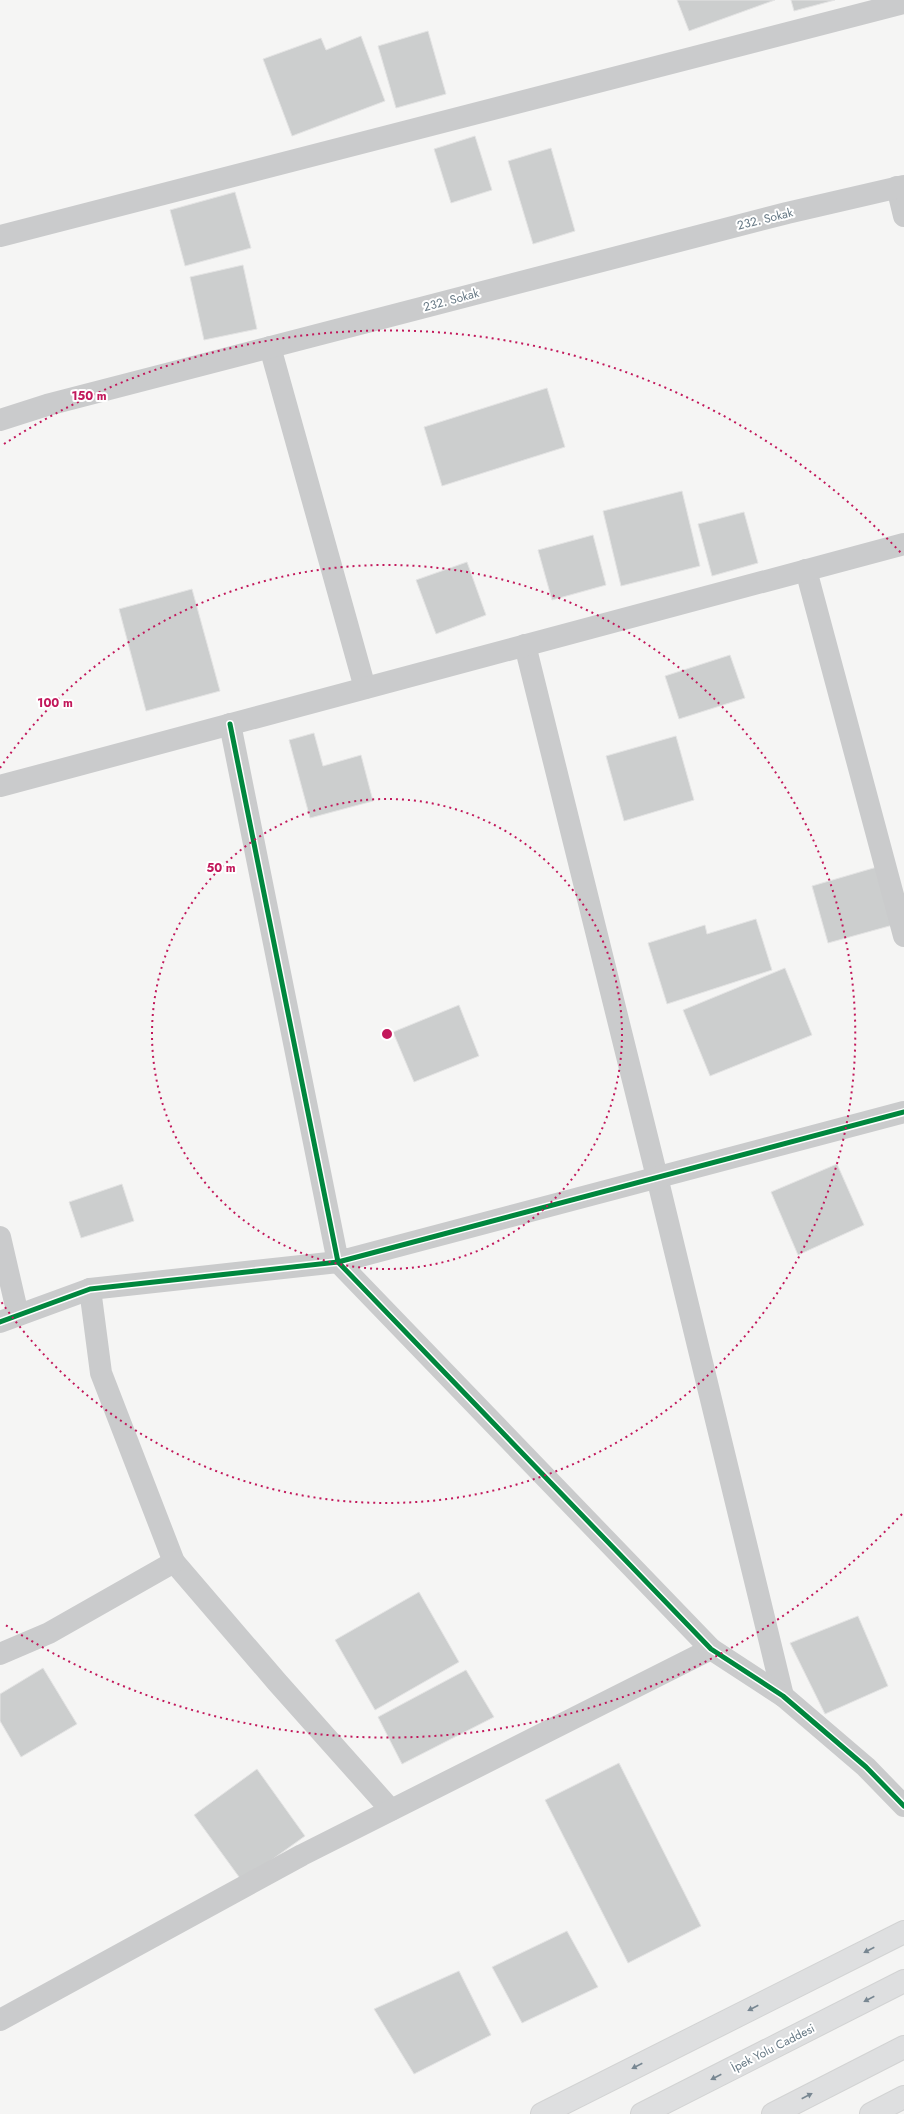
<svg xmlns="http://www.w3.org/2000/svg" width="904" height="2114" viewBox="0 0 904 2114" font-family="Jost,sans-serif">
<style>
.building{fill:#cccece;stroke:#e4e4e4}
.lines{fill:none;stroke-linecap:round;stroke-linejoin:round}
.trunk-casing{stroke:#d2d3d3;stroke-width:24}
.minor{stroke:#cacbcc;stroke-width:22}
.tertiary{stroke:#cacbcc;stroke-width:22}
.trunk{stroke:#dedfe0;stroke-width:22}
.cycleway-casing{stroke:#fff;stroke-width:8}
.cycleway{stroke:#00873e;stroke-width:5}
.oneway{fill:#788792}
.ring{fill:none;stroke:#c2185b;stroke-width:2;stroke-dasharray:2 4}
.labels{text-anchor:middle;dominant-baseline:central;stroke-width:4;stroke-linejoin:round;paint-order:stroke}
.street-label{font-size:12px;fill:#667884;stroke:#fff}
.centre{fill:#c2185b;stroke:#fff;stroke-width:2}
.ring-label{font-size:12px;text-anchor:middle;font-weight:bold;fill:#c2185b;stroke:#fff;stroke-width:4;stroke-linejoin:round;paint-order:stroke}
</style>
<rect width="100%" height="100%" fill="#f5f5f4"/>
<g class="building">
<polygon points="677,0 775,0 689,31"/>
<polygon points="791,0 835,0 794,11"/>
<polygon points="428,31 446,94 396,108 378,46"/>
<polygon points="361,36 385,101 292,136 263,59 321,38 326,50"/>
<polygon points="475,136 492,190 451,203 434,149"/>
<polygon points="551,148 575,231 533,244 508,161"/>
<polygon points="235,192 251,248 185,266 170,210"/>
<polygon points="243,265 257,329 204,340 190,277"/>
<polygon points="547,388 565,447 442,486 424,427"/>
<polygon points="682,491 700,566 621,586 603,511"/>
<polygon points="744,512 758,563 712,576 698,524"/>
<polygon points="593,535 606,585 552,600 538,550"/>
<polygon points="467,562 486,615 436,634 416,580"/>
<polygon points="192,589 220,691 146,711 119,609"/>
<polygon points="730,655 745,698 679,719 665,676"/>
<polygon points="314,733 323,766 361,755 373,801 310,818 289,740"/>
<polygon points="676,736 694,800 624,821 606,756"/>
<polygon points="877,867 893,925 828,943 812,886"/>
<polygon points="756,919 772,970 667,1004 648,943 705,925 707,934"/>
<polygon points="785,968 812,1035 710,1076 683,1010"/>
<polygon points="459,1005 479,1056 414,1082 393,1032"/>
<polygon points="837,1164 864,1225 798,1255 771,1192"/>
<polygon points="122,1184 134,1221 81,1238 69,1202"/>
<polygon points="419,1592 459,1662 375,1710 335,1640"/>
<polygon points="858,1616 888,1686 825,1714 790,1643"/>
<polygon points="43,1668 77,1724 21,1757 0,1721 0,1694"/>
<polygon points="466,1670 494,1717 402,1764 378,1717"/>
<polygon points="619,1763 701,1926 628,1963 545,1800"/>
<polygon points="257,1769 305,1836 242,1881 194,1815"/>
<polygon points="567,1931 598,1987 522,2023 492,1967"/>
<polygon points="459,1971 491,2035 414,2074 374,2009"/>
</g>
<g class="lines">
<g class="trunk-casing">
<g id="trunk">
<polyline points="542,2114 904,1932"/>
<polyline points="642,2114 904,1981"/>
<polyline points="773,2114 904,2047"/>
<polyline points="871,2114 904,2097"/>
</g>
</g>
<g class="minor">
<polyline points="897,187 904,216"/>
<polyline points="0,236 904,3"/>
<polyline points="270,347 365,688"/>
<polyline points="0,420 47,405 787,213 904,186"/>
<polyline points="806,570 904,936"/>
<polyline points="525,645 657,1177 783,1696"/>
<polyline points="230,724 338,1262 904,1112"/>
<polyline points="0,786 904,544"/>
<polyline points="0,1237 18,1315"/>
<polyline points="90,1289 101,1373 174,1562 277,1682 391,1810"/>
<polyline points="0,1654 49,1633 174,1562"/>
<polyline points="0,2020 302,1855 711,1649"/>
</g>
<polyline class="tertiary" points="0,1322 90,1289 338,1262 711,1649 783,1696 866,1767 904,1806"/>
<use href="#trunk" class="trunk"/>
<g class="cycleway-casing">
<g id="cycleway">
<polyline points="230,724 338,1262 904,1112"/>
<polyline points="0,1322 90,1289 338,1262 711,1649 783,1696 866,1767 904,1806"/>
</g>
</g>
<use href="#cycleway" class="cycleway"/>
</g>
<defs><path id="oneway-solid" d="M-6-.8H1V-3.2L6.5 0L1 3.2V.8H-6Z"/></defs>
<g class="oneway">
<use href="#oneway-solid" transform="translate(869 1950) rotate(153)"/>
<use href="#oneway-solid" transform="translate(869 1999) rotate(153)"/>
<use href="#oneway-solid" transform="translate(753 2008) rotate(153)"/>
<use href="#oneway-solid" transform="translate(637 2066) rotate(153)"/>
<use href="#oneway-solid" transform="translate(716 2077) rotate(153)"/>
<use href="#oneway-solid" transform="translate(807 2096) rotate(-27)"/>
</g>
<g class="ring">
<circle cx="387" cy="1034" r="235"/>
<path d="M0 768A469 469 0 1 1 0 1300"/>
<path d="M902 1514A704 704 0 0 1 4 1624M4 444A704 704 0 0 1 902 554"/>
</g>
<g class="labels">
<g class="street-label">
<text transform="translate(765 219) rotate(-14)">232. Sokak</text>
<text transform="translate(451 300) rotate(-15)">232. Sokak</text>
<text transform="translate(773 2048) rotate(-27)">İpek Yolu Caddesi</text>
</g>
</g>
<circle cx="387" cy="1034" r="6" class="centre"/>
<g class="ring-label">
<text x="89" y="400">150 m</text>
<text x="55" y="707">100 m</text>
<text x="221" y="872">50 m</text>
</g>
</svg>
